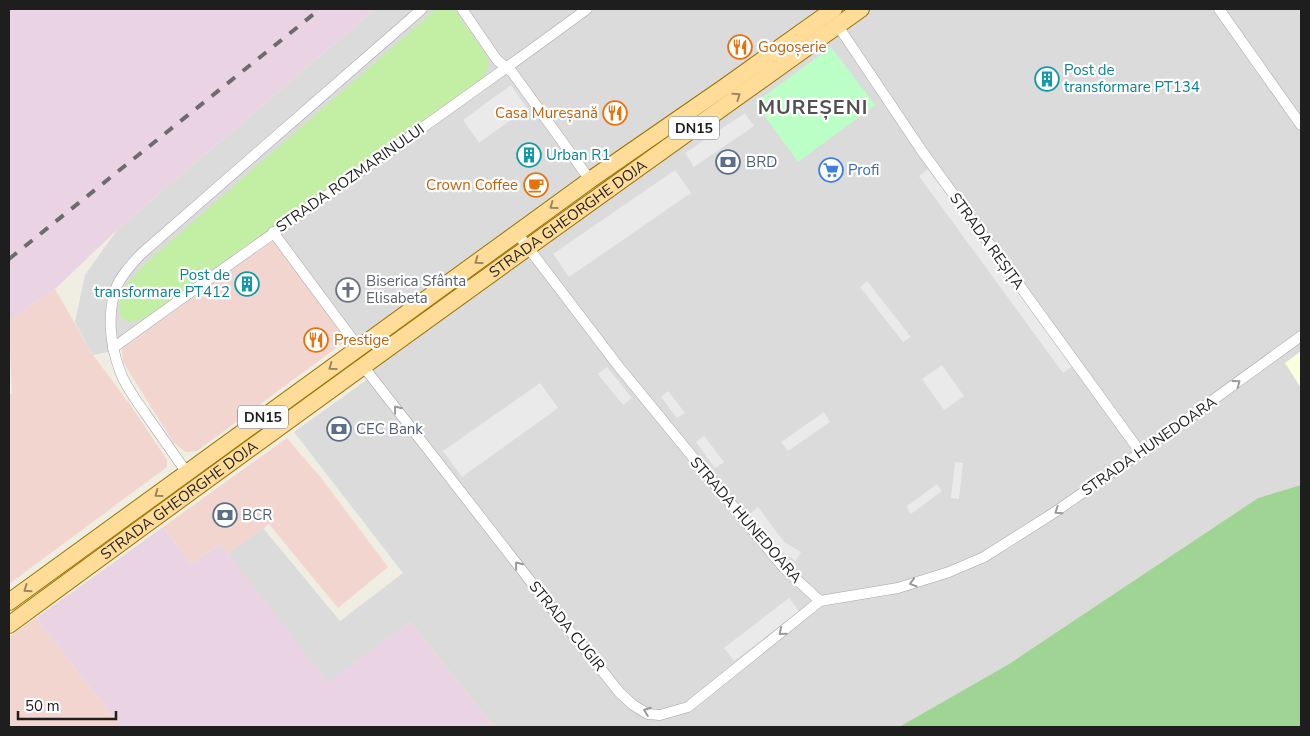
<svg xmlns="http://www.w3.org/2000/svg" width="1310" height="736" viewBox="0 0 1310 736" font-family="'Nunito Sans',sans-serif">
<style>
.residential{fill:#dcdbdb}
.commercial{fill:#f3d5d0}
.industrial{fill:#ead4e4}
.education{fill:#fcffdd}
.grass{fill:#c2efa4}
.forest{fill:#a0d494}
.park{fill:#bbffc7}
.parking{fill:#eaeaea}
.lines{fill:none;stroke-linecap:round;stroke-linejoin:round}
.street-casing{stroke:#a5a5a5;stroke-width:11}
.primary-casing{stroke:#987400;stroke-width:18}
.street{stroke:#fff;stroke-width:10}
.primary{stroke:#fd9;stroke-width:16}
.rail{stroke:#6c6c6c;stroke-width:4;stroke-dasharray:10 10;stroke-linecap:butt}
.oneway{stroke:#9a8762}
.oneway2{stroke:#9a9a9a}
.labels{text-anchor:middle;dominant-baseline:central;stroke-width:4.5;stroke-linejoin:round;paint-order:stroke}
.shield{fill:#fff;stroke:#626262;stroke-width:1}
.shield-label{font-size:14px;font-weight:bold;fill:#1e1e1e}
.food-label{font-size:15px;fill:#c56008;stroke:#fff;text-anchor:start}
.culture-label{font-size:15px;fill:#0d838f;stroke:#fff;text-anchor:start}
.service-label{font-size:15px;fill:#4e5e75;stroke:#fff;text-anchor:start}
.shop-label{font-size:15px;fill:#366cbe;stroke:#fff;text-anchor:start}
.street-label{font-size:15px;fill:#1e1e1e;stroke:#fff}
.worship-label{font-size:15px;fill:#5b616d;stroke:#fff;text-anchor:start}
.district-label{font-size:20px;font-weight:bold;letter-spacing:1px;fill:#515151;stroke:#fff}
</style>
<rect width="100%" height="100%" fill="#f0ede3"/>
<polygon class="residential" points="375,9 1301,9 1301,485 1258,498 1009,664 899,727 494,727 410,622 328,683 227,554 263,528 340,621 403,573 294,432 375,374 275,239 122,349 93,355 75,322 85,275 117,230"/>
<g class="commercial">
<polygon points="275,239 348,339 197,451 186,452 173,442 123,362 122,349"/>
<polygon points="55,289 93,355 131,406 167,460 167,467 9,584 9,395 12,393 9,320"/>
<polygon points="287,438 322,479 388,567 338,608 269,524 227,554 220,544 191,565 163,527"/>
<polygon points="36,618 121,727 9,727 9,637"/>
</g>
<g class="industrial">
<polygon points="9,9 375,9 117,230 55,289 9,320"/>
<polygon points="163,527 191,565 220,544 328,682 410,622 494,727 121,727 36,618"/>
</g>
<polygon class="education" points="1301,351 1301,388 1285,363"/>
<path class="grass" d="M 436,9 L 454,9 L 487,56 C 489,64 489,69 485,76 L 147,316 C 137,321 129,325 120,316 C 115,294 133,276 147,262 Z"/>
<polygon class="forest" points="1301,485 1301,727 899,727 1009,664 1258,498"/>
<polygon class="park" points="831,47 875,105 798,162 755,103"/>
<g class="parking">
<polygon points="511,85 527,108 479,143 463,120"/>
<polygon points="745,113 754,126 694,167 685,153"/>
<polygon points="928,169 1073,366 1063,373 919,176"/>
<polygon points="675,170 691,193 569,277 553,254"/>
<polygon points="867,281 911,337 903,342 860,287"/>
<polygon points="942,365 964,396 944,410 922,379"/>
<polygon points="607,367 632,398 623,405 598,374"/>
<polygon points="540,383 558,408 462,477 443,451"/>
<polygon points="668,391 685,413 677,418 661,397"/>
<polygon points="824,412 830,422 788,451 781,442"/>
<polygon points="704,436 724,462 715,468 696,442"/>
<polygon points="955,462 963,463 959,499 951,498"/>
<polygon points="937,484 942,491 911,514 906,507"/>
<polygon points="758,507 784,542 801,552 796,561 776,548 750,514"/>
<polygon points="789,598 799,611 734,661 724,648"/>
</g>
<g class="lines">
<g class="street-casing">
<g id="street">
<polyline points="462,9 497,60 512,72 590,180"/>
<polyline points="1219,9 1301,125"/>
<polyline points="838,26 922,151 1141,453"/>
<polyline points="273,232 359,348"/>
<polyline points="517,233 619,367 732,505 784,568 820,601"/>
<path d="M 113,348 C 270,234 431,124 587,9"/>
<polyline points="363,366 542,596 620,693 633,705 648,714 660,715 688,707 820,601 898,588 949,572 984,557 1052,514 1144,450 1301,336"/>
<path d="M 187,473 C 173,453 159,433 145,413 C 136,400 125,386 120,371 C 110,345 107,314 116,288 C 121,275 132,264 141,254 L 422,9"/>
</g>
</g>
<g class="primary-casing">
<g id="primary">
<polyline points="9,602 590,180 726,86 834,9"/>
<path id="s1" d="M 9,625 C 291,417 576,212 861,9"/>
</g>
</g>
<use href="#street" class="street"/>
<use href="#primary" class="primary"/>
<polyline class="rail" points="9,259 320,9"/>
</g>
<defs><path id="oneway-chevron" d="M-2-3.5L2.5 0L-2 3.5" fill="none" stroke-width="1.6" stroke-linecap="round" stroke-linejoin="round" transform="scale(1.25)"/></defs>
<g class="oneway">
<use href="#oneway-chevron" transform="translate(737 96) rotate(-35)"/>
<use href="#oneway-chevron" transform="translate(553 206) rotate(144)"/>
<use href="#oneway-chevron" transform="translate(478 261) rotate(144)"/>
<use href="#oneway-chevron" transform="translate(332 367) rotate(144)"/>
<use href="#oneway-chevron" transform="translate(158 494) rotate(144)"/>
<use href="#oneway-chevron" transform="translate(27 589) rotate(145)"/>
</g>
<g class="oneway2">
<use href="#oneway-chevron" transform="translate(1237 383) rotate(-36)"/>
<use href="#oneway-chevron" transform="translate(397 409) rotate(-128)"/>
<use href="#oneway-chevron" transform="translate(1058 511) rotate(146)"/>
<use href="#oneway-chevron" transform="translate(518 565) rotate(-128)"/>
<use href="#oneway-chevron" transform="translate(913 583) rotate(163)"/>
<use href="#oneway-chevron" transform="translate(782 632) rotate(141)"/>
<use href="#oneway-chevron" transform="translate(647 711) rotate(-160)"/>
</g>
<defs>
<g id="restaurant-ring" transform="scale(1.25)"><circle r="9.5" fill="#fff" stroke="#e8710a" stroke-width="1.5"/><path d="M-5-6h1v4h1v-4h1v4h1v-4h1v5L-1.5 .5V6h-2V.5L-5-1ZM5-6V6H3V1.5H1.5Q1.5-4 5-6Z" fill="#e8710a"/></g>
<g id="building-ring" transform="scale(1.25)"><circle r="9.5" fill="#fff" stroke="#0f9aa8" stroke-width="1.5"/><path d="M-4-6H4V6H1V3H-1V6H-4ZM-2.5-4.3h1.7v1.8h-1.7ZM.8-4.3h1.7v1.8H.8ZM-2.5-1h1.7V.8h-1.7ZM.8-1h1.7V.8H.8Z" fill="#0f9aa8"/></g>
<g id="bank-ring" transform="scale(1.25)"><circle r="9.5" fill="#fff" stroke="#5c6f8a" stroke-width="1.5"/><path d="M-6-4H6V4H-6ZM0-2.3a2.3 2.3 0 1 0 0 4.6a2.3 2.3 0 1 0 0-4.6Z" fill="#5c6f8a"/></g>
<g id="supermarket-ring" transform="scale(1.25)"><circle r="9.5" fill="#fff" stroke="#3f7fe0" stroke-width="1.5"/><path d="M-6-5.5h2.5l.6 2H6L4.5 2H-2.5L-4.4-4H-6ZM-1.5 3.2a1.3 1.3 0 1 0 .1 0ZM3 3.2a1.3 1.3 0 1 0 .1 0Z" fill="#3f7fe0"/></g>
<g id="cafe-ring" transform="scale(1.25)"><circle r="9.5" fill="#fff" stroke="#e8710a" stroke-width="1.5"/><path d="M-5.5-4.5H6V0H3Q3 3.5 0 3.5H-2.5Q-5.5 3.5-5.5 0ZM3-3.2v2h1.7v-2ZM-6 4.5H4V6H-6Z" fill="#e8710a"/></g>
<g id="church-ring" transform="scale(1.25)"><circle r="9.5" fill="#fff" stroke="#6b7280" stroke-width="1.5"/><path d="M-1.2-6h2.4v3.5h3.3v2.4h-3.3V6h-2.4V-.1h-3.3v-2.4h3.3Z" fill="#6b7280"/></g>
</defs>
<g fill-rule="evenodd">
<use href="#restaurant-ring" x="740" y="47"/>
<use href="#building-ring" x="1047" y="79"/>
<use href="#restaurant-ring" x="615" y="113"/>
<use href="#building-ring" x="529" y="155"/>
<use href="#bank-ring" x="728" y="162"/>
<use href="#supermarket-ring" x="831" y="170"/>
<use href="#cafe-ring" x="536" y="185"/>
<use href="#building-ring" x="247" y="284"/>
<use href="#church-ring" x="348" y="290"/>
<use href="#restaurant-ring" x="316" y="340"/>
<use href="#bank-ring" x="339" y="429"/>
<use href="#bank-ring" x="225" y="515"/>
</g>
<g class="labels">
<g class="shield">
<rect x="669" y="116.5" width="50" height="23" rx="4"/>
<rect x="238" y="405.5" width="50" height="23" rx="4"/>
</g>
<g class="shield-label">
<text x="694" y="128">DN15</text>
<text x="263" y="417">DN15</text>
</g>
<g class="food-label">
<text x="758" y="47">Gogoșerie</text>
<text x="598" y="113" text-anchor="end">Casa Mureșană</text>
<text x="518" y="185" text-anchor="end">Crown Coffee</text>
<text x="334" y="340">Prestige</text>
</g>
<g class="culture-label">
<text x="1064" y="70">Post de<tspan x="1064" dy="17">transformare PT134</tspan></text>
<text x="546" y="155">Urban R1</text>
<text x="230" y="275" text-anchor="end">Post de<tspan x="230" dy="17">transformare PT412</tspan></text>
</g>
<g class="service-label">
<text x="746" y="162">BRD</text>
<text x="356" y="429">CEC Bank</text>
<text x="242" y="515">BCR</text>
</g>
<g class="shop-label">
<text x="848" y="170">Profi</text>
</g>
<g class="street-label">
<text transform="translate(350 178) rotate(-35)">STRADA ROZMARINULUI</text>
<text stroke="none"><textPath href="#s1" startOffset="691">STRADA GHEORGHE DOJA</textPath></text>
<text transform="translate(987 241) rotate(54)">STRADA REȘIȚA</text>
<text transform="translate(1149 446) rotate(-35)">STRADA HUNEDOARA</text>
<text stroke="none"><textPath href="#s1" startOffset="211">STRADA GHEORGHE DOJA</textPath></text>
<text transform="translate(746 520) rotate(49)">STRADA HUNEDOARA</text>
<text transform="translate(567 626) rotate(51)">STRADA CUGIR</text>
</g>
<g class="worship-label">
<text x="366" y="281">Biserica Sfânta<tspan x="366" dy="17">Elisabeta</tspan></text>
</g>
<g class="district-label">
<text x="813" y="107">MUREȘENI</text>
</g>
</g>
<rect width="1310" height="736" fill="none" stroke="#1e1e1e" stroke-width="20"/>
<path d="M18 711v8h98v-8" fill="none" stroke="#1e1e1e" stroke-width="2.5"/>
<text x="25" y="711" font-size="15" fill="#1e1e1e" stroke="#ffffff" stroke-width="4" paint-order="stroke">50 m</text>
</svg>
